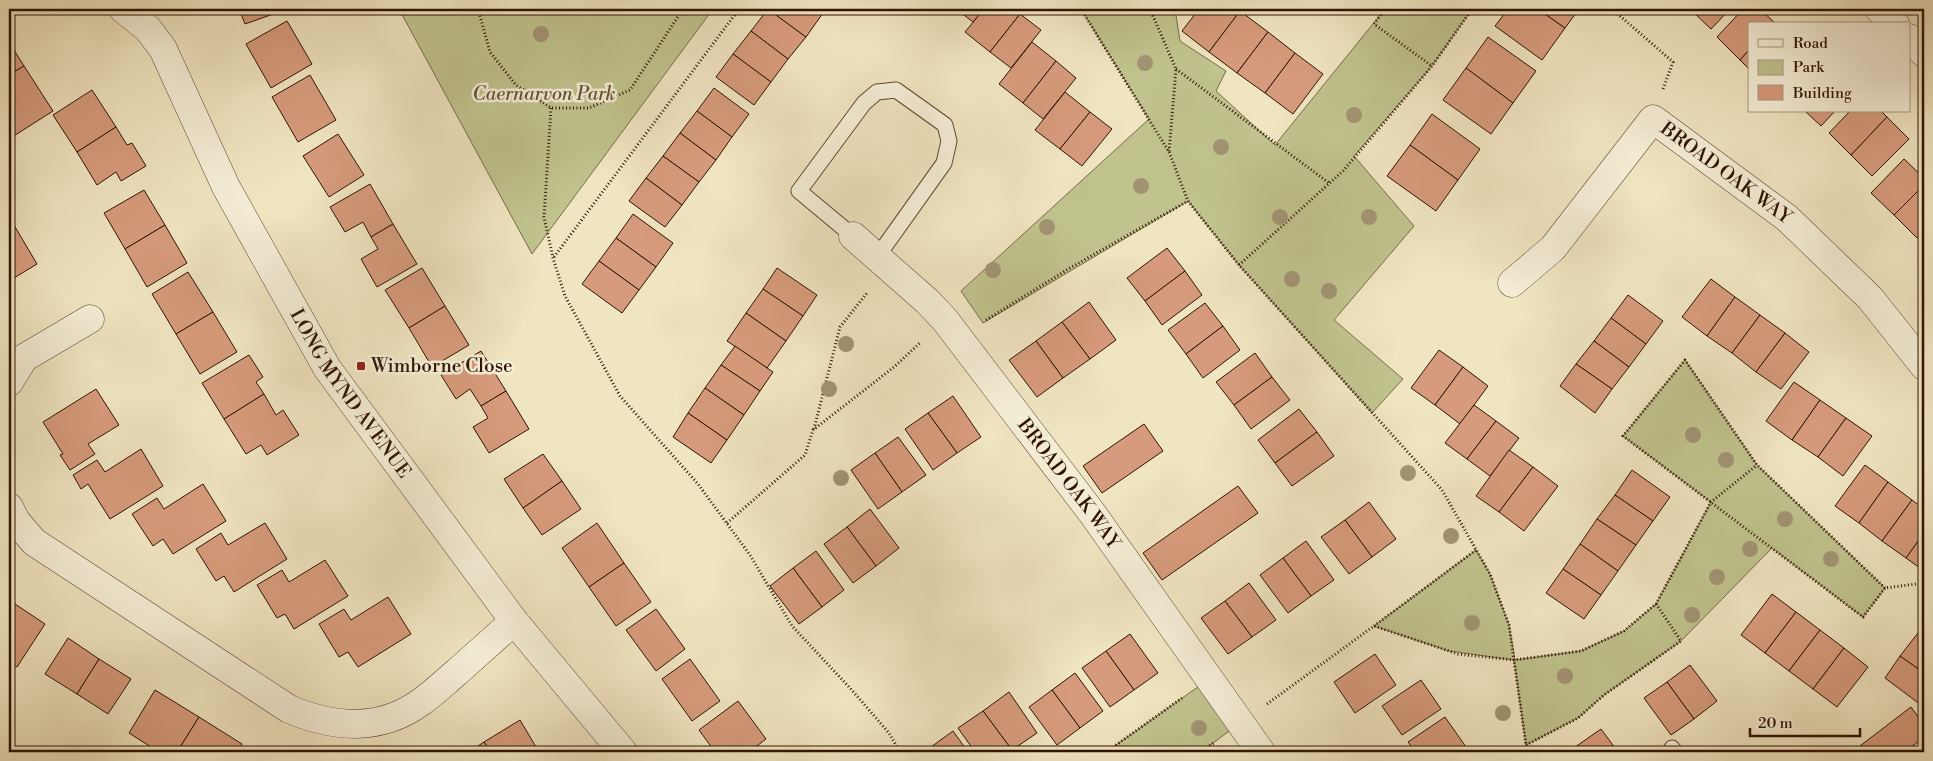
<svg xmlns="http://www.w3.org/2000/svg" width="1933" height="761" viewBox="0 0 1933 761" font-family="'Libre Bodoni',serif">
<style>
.green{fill:#c0c38e;stroke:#786c48}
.building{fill:#d69b7c;stroke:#2f1403}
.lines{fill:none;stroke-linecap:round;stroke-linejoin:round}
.service-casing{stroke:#5f4832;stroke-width:17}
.minor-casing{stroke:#5f4832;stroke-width:29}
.path{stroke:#2f1403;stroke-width:3;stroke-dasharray:1 2.5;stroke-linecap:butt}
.service{stroke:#f5eed7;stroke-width:15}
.minor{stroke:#f5eed7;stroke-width:28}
.tree{fill:#a29473}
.poi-dot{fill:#8f2418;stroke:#f5eed7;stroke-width:2}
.labels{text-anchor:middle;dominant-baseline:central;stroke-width:5;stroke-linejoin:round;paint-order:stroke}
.park-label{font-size:19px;font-style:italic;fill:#625134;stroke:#f5eed7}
.street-label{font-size:19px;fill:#2f1403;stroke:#f5eed7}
.poi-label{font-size:19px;fill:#2f1403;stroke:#f5eed7;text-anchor:start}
</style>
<rect width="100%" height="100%" fill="#f0e5c1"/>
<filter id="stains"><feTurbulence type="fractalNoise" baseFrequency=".004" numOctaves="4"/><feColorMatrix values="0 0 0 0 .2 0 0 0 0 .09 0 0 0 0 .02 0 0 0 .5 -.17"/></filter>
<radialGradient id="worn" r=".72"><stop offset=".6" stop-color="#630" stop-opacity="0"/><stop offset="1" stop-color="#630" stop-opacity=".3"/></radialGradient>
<g class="green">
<polygon points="399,9 713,9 532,254"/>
<polygon points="1081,9 1175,9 1180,41 1226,71 1216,91 1275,145 1385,9 1472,9 1432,66 1354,156 1414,226 1334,320 1403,379 1372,413 1239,265 1188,201 983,323 961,291 1149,119"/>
<polygon points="1685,360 1757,465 1885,588 1863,617 1772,548 1681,641 1604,695 1578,718 1526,745 1514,660 1449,651 1374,626 1476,550 1490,574 1509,625 1515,660 1581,651 1624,631 1656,604 1711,502 1623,436"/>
<polygon points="1209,679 1240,723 1201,752 1100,752 1109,750"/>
</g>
<g class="building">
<polygon points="239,9 277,9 279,12 245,24"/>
<polygon points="768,9 806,37 788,59 751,31"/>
<polygon points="768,9 817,9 823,13 806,37"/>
<polygon points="956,9 984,9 973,22"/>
<polygon points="984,9 1014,9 1020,14 990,52 965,32"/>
<polygon points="1199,9 1236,9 1240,11 1209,52 1182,31"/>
<polygon points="1508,9 1538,9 1565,28 1542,60 1495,26"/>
<polygon points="1538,9 1579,9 1565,28"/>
<polygon points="1690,9 1730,9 1711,29"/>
<polygon points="1743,9 1760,9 1775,23 1749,24 1749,50 1740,60 1717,37"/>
<polygon points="1240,11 1268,32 1237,73 1209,52"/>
<polygon points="1020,14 1041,30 1011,68 990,52"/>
<polygon points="287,21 312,64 271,88 246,44"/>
<polygon points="751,31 788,59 771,82 733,54"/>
<polygon points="1268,32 1295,53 1265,93 1237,73"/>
<polygon points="1488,37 1536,71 1513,103 1466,68"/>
<polygon points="9,42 24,66 9,75"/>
<polygon points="1032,42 1056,61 1023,103 999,84"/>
<polygon points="1749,50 1749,69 1740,60"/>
<polygon points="1295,53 1323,74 1293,114 1265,93"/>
<polygon points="733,54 771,82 754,105 716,77"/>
<polygon points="1056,61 1076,78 1043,119 1023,103"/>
<polygon points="24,66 53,111 9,139 9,75"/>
<polygon points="1466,68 1513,103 1491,134 1443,100"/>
<polygon points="310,75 336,120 298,142 272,97"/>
<polygon points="714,88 749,114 732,137 697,111"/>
<polygon points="92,90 116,127 77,152 53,115"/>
<polygon points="1065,92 1090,112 1060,149 1035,130"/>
<polygon points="697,111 732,137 716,160 680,133"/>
<polygon points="1805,111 1835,111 1821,126"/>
<polygon points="1850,111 1881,111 1887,117 1851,155 1829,133"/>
<polygon points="1090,112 1112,129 1082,166 1060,149"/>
<polygon points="1432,114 1480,149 1458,180 1410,145"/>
<polygon points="1887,117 1909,139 1872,176 1851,155"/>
<polygon points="116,127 127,145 132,143 146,166 121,181 116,172 97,185 77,152"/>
<polygon points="680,133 716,160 699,182 663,156"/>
<polygon points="338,134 364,175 329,197 303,156"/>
<polygon points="1410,145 1458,180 1436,211 1387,176"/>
<polygon points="663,156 699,182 682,205 646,178"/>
<polygon points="1904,159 1924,178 1924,185 1894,215 1871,193"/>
<polygon points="646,178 682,205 665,227 629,201"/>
<polygon points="370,184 393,224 371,237 363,222 345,232 330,207"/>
<polygon points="1924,185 1924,231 1917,238 1894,215"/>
<polygon points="144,190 165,225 125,249 104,213"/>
<polygon points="633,214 673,243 656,267 616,238"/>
<polygon points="11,220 37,264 9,281 9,221"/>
<polygon points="393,224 417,264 377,287 361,259 378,249 371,237"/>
<polygon points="165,225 187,263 147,287 125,249"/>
<polygon points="616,238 656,267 639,290 599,261"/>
<polygon points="1167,248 1185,271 1145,301 1127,278"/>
<polygon points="599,261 639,290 622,313 582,284"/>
<polygon points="422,268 445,306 409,328 385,290"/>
<polygon points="777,268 817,295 803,316 763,289"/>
<polygon points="1185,271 1202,295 1162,325 1145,301"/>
<polygon points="188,272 213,312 176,334 152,294"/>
<polygon points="1711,279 1735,297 1707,336 1682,317"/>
<polygon points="763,289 803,316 786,341 746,313"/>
<polygon points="1628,295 1663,321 1646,344 1611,318"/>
<polygon points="1735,297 1760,315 1732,353 1707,336"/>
<polygon points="1089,302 1116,340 1090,359 1062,322"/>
<polygon points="1205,303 1223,326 1186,354 1168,330"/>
<polygon points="445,306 469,345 432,367 409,328"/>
<polygon points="213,312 237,352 200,374 176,334"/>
<polygon points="746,313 786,341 767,368 727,341"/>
<polygon points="1760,315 1785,333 1756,372 1732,353"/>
<polygon points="1611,318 1646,344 1629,367 1594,341"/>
<polygon points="1062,322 1090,359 1063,378 1036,341"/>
<polygon points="1223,326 1240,350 1203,378 1186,354"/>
<polygon points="1785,333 1809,352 1781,389 1756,372"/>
<polygon points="1036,341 1063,378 1037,397 1009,360"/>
<polygon points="1594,341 1629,367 1612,389 1576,364"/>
<polygon points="735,346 773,372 760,391 721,365"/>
<polygon points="1439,350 1463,367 1435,405 1411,388"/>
<polygon points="481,351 506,391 481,406 470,389 456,399 441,375"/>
<polygon points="1255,353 1272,377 1234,405 1216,382"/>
<polygon points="249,355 263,377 256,382 264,394 224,419 202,383"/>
<polygon points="1576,364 1612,389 1595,413 1560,386"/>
<polygon points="721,365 760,391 744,415 705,388"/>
<polygon points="1463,367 1488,386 1460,424 1435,405"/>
<polygon points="1272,377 1290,400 1251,429 1234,405"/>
<polygon points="1794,382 1820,400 1792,440 1766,421"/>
<polygon points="705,388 744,415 727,440 688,413"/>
<polygon points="96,389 119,425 88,444 95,454 70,470 60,455 63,454 43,422"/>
<polygon points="506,391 529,429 489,453 473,427 488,418 481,406"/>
<polygon points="264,394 276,415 283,410 299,435 267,455 261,445 246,454 224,419"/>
<polygon points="953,396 981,437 957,453 928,413"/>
<polygon points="1820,400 1846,418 1818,457 1792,440"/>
<polygon points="1474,405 1496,421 1467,459 1445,443"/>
<polygon points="1299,409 1317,432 1275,463 1258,440"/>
<polygon points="688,413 727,440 711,463 673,437"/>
<polygon points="928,413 957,453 933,470 905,429"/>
<polygon points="1846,418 1872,436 1843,476 1818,457"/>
<polygon points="1496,421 1519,438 1490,476 1467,459"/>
<polygon points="1144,424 1163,451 1102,493 1083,466"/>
<polygon points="1317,432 1334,456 1292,486 1275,463"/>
<polygon points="898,437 926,475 902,492 875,453"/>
<polygon points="141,449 163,486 110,519 88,484 81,489 73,475 97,460 105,472"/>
<polygon points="1509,450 1533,467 1499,512 1476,496"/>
<polygon points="875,453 902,492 878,509 851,470"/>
<polygon points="543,454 562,481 523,508 504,479"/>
<polygon points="1865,465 1888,482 1859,523 1835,506"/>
<polygon points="1533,467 1558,486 1524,531 1499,512"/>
<polygon points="1632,470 1670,497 1653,521 1615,495"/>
<polygon points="562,481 581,509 542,535 523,508"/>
<polygon points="1888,482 1912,500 1882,541 1859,523"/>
<polygon points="203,484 226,521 173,554 163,539 153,546 132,514 157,498 164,509"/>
<polygon points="1238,486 1258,513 1162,580 1143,553"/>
<polygon points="1615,495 1653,521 1636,545 1597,519"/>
<polygon points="1912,500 1924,509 1924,533 1906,558 1882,541"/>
<polygon points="1369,502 1396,539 1372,557 1345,520"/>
<polygon points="870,509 899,548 876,566 847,527"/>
<polygon points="1597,519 1636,545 1618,571 1580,544"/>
<polygon points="1345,520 1372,557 1349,574 1321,537"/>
<polygon points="265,523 287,559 234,592 224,576 216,581 196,549 221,533 228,545"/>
<polygon points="597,523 624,563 589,587 562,548"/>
<polygon points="847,527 876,566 853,583 824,544"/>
<polygon points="1924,533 1924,571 1906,558"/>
<polygon points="1306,541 1334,580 1311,596 1283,558"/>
<polygon points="1580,544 1618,571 1601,595 1563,569"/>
<polygon points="816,551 844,590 822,607 793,568"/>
<polygon points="1283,558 1311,596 1288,613 1260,575"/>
<polygon points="325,560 348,596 294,629 285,614 277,618 257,585 282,570 289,582"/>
<polygon points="624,563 651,602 616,626 589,587"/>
<polygon points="793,568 822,607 799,624 770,586"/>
<polygon points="1563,569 1601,595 1584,619 1546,593"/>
<polygon points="1249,583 1276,620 1252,637 1225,601"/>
<polygon points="1772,594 1796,612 1765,653 1741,635"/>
<polygon points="388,597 411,634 358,667 348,652 339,657 319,624 344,609 351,620"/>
<polygon points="9,600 45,624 17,667 9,662"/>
<polygon points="1225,601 1252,637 1228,654 1201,618"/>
<polygon points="656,609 685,649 656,671 626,630"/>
<polygon points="1796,612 1820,630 1789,671 1765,653"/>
<polygon points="1820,630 1844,648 1813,689 1789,671"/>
<polygon points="1918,633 1924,637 1924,673 1900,656"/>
<polygon points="1130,634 1158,673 1134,690 1106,651"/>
<polygon points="68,638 99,659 77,694 45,674"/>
<polygon points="1844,648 1868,667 1837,707 1813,689"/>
<polygon points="1106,651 1134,690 1110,707 1082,668"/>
<polygon points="1375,654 1396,685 1355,713 1334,682"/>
<polygon points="1900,656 1924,673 1924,700 1921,705 1885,678"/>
<polygon points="99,659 131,679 108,714 77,694"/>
<polygon points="690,659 720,701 692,721 662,679"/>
<polygon points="1690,665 1717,701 1694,719 1667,682"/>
<polygon points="1075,673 1103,711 1080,728 1052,690"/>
<polygon points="1421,680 1441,709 1402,735 1382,706"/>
<polygon points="1667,682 1694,719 1671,735 1644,698"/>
<polygon points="155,690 199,717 177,752 159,752 129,733"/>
<polygon points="1052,690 1080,728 1057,745 1029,707"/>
<polygon points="1009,692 1037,733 1012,750 983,711"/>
<polygon points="738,701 766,739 749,752 715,752 699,730"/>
<polygon points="1911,707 1924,725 1924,737 1905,752 1852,752"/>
<polygon points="983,711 1012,750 1009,752 975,752 958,728"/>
<polygon points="199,717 242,744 237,752 177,752"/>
<polygon points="1445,717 1466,747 1458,752 1415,752 1408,742"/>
<polygon points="520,720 539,752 491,752 484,742"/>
<polygon points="1601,729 1618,752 1568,752"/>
<polygon points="953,731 968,752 935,752 931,747"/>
<polygon points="484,742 491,752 469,752"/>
</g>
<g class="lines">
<g class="service-casing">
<g id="service">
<polyline points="853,236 799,191 864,103 877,92 896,90 945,125 949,141 944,163 877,257"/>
<polyline points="1672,748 1675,752"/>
</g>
</g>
<g class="minor-casing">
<g id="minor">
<path id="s1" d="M 123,9 L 148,29 L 163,49 L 226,187 L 327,368 L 514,621 L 623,752"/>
<polyline points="1879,9 1895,24"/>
<polyline points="1909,38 1924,53"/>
<path id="s2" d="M 853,236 L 927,301 L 945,320 L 1092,513 L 1261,752"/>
<path id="s3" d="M 1512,283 L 1553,248 L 1653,119 L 1787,218 L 1870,298 L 1924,366"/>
<polyline points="9,382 24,358 90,319"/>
<path d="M 9,507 L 16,521 L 34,542 L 289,709 C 334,728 380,732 421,702 C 434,693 445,682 457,672 C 476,655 495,638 514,621"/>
</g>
</g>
<g class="path">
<polyline points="478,9 490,52 516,85 551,108 589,108 630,90 683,9"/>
<polyline points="1081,9 1169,152 1188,201 1239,265 1442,490 1490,574 1509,625 1527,752"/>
<polyline points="1150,9 1176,69 1169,152"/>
<polyline points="1385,9 1374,24 1432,66"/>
<polyline points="1612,9 1673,62 1663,89"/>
<polyline points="1176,69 1329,183"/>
<polyline points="551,108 544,217 553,258 565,296 620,396 698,484 750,555 792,626 850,688 889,733 900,752"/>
<polyline points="554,257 739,9"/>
<polyline points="1239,265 1343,171 1432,66 1472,9"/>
<polyline points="986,320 1070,268 1188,201"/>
<polyline points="814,429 840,327 867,293"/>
<polyline points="727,523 805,455 813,430 894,367 921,342"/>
<polyline points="1885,588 1757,465 1685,360 1623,436 1863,617 1885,588 1924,583"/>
<polyline points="1374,626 1476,550"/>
<polyline points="1267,704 1374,626 1458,654 1514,660 1581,651 1624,631 1656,604 1711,502 1757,465"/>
<polyline points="1526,745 1578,718 1604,695 1681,641 1656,604"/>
<polyline points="1100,752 1109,750 1182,698"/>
<polyline points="1201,752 1215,742"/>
</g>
<use href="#service" class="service"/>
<use href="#minor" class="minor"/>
</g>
<g class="tree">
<circle cx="541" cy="34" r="8"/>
<circle cx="1145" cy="63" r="8"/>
<circle cx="1354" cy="115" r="8"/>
<circle cx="1221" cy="147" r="8"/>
<circle cx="1141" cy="186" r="8"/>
<circle cx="1280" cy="217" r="8"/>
<circle cx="1369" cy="217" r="8"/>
<circle cx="1047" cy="227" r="8"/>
<circle cx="993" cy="270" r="8"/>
<circle cx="1292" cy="279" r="8"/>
<circle cx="1329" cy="291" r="8"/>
<circle cx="846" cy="344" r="8"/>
<circle cx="829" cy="389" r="8"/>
<circle cx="1693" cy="435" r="8"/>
<circle cx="1726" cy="460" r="8"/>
<circle cx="1408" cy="473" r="8"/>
<circle cx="841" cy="478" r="8"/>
<circle cx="1785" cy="519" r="8"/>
<circle cx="1451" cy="536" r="8"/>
<circle cx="1750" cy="549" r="8"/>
<circle cx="1831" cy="559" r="8"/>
<circle cx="1717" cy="577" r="8"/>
<circle cx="1692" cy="615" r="8"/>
<circle cx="1472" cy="623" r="8"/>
<circle cx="1565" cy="676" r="8"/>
<circle cx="1503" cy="713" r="8"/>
<circle cx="1199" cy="728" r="8"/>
</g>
<rect class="poi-dot" x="356" y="361" width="10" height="10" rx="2.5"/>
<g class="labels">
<g class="park-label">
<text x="544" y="94">Caernarvon Park</text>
</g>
<g class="street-label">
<text stroke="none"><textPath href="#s3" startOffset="308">BROAD OAK WAY</textPath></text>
<text stroke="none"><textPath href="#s1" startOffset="450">LONG MYND AVENUE</textPath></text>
<text stroke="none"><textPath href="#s2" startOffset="330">BROAD OAK WAY</textPath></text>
</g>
<g class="poi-label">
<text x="371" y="366">Wimborne Close</text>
</g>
</g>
<rect width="1933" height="761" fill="none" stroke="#f0e5c1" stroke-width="30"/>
<rect x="10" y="10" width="1913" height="741" fill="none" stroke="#2f1403" stroke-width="2.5"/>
<rect x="15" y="15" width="1903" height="731" fill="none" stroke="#2f1403"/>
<rect x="1748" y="22" width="162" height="90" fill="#f5eed7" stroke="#a69782"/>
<rect x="1758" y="39" width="25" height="8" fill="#f5eed7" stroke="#a69782"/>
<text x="1793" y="48" font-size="15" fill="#2f1403">Road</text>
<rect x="1758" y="60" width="25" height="15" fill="#c0c38e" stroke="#a69782"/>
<text x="1793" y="72" font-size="15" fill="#2f1403">Park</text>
<rect x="1758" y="85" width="25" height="15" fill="#d69b7c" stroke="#a69782"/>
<text x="1793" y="98" font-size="15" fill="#2f1403">Building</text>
<path d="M1750 728v8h110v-8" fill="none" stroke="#2f1403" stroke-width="2.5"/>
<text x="1758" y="728" font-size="15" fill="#2f1403" stroke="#f5eed7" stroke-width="4" paint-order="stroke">20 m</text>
<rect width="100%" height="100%" filter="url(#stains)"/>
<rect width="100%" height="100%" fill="url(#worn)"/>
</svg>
